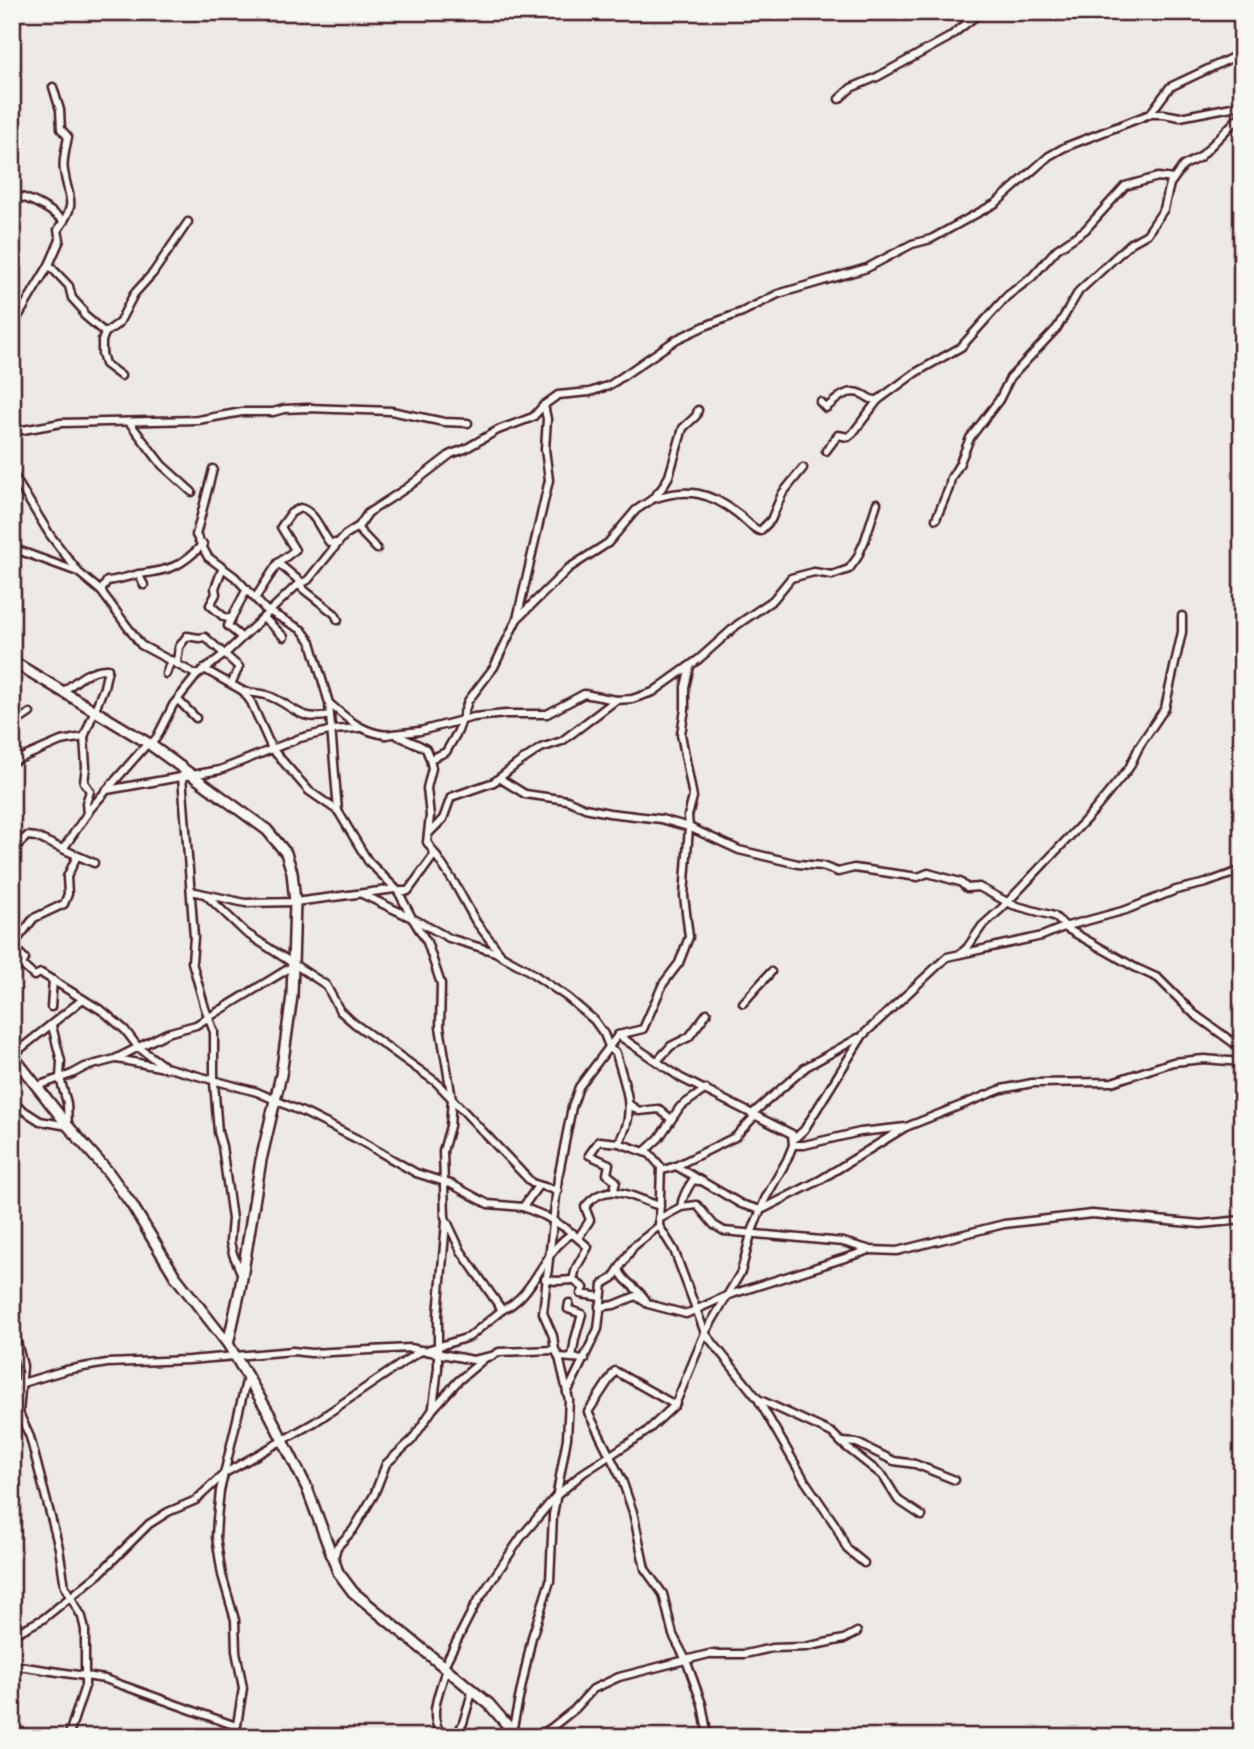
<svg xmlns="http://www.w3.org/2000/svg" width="1254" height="1749" viewBox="0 0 1254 1749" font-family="Caveat,sans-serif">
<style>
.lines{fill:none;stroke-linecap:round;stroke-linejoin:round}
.street-casing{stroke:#4a1f2b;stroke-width:11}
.secondary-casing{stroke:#4a1f2b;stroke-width:14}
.street{stroke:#f6f6f2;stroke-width:6}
.secondary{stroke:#f6f6f2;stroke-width:9}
</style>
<rect width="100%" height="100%" fill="#ece9e6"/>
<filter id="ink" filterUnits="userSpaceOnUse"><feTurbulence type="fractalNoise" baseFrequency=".0143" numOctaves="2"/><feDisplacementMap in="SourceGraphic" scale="14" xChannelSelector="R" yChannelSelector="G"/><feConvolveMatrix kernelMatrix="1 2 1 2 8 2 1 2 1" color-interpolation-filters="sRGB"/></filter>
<g filter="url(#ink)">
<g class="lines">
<g class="street-casing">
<g id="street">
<polyline points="839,99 851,88 877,77 948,38 981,12"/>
<polyline points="1150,114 1170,87 1242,53"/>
<path d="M 12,195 C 32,198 48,208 64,221"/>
<polyline points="49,265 69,286 72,298 82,309 84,315 105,333"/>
<path d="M 12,327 L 49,265 L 60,240 L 58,230 C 78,200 69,203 64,171 C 62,161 66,148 68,137 L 61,129 L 60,110 L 53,87"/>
<polyline points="121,376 105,364 102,353 102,341 105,333 119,323 134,294 153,273 188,222"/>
<path d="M 820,402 L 826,408 C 837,399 846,388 862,394 C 869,397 870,401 878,400"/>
<polyline points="129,422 162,465 192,492"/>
<polyline points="12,432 61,423 198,420 242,412 273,412 284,409 308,408 391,411 444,422 468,423"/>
<polyline points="826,451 838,435 848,437 853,433 878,400 915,373 961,347 1007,296 1032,277 1057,249 1085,230 1125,186 1158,177 1173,179"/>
<polyline points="213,469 196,535 208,557 235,577 265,609 302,630 311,642 329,703 338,811"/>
<polyline points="12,473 50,535 77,570"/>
<path d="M 653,499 C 687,487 710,492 738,514 C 745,519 751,528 760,531 L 771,520 L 782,494 L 803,468"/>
<polyline points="936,519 949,488 951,478 959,465 970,438 999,400 1010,378 1057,328 1079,291 1131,243 1147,234 1164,209 1170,184 1183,166 1200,157 1242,114"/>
<polyline points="357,528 377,549"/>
<polyline points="12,548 78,572 101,591 141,645 197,675"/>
<polyline points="278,563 302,583"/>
<polyline points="223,567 215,588 216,594 210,605 224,617 231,619 228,626 241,637"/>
<polyline points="138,574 144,585"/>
<polyline points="301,584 303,589 335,614 338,620"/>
<path d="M 101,591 L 107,581 C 119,580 129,576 140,574 C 170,570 181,567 203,544"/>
<path d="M 256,597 L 278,563 L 295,550 L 281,527 L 291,513 L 300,508 C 316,512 320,531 330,543 L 338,543"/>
<polyline points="264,618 284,637"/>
<polyline points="231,619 247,589"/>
<polyline points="517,619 569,568 608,543 636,510 651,500 662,488 669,476 683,428 696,416 698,410"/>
<polyline points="177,662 179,647 187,636 199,638 205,637 239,667 231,684"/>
<polyline points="690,666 685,687 685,709 681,734 693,797 688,816 689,827 739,850 798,864 822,866 838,872 854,868 918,877 928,873 960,882 967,888 979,887 1013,905 1054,916 1064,925 1064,927 1126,910 1176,890 1206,883 1242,870"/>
<path d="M 204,669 L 243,691 L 251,702 L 272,749 L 309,791 L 338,811 L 368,861 L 398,891 L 412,918 L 449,938 L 495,952 L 526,969 L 567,997 L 594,1020 L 604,1034 L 610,1049 L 616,1053 C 622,1077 634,1102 626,1127 C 624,1132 621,1137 619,1143 L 650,1154 L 661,1167 L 659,1226 L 674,1250 L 705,1333 L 741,1272 L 751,1234 L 765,1199 L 787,1160 L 793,1145 L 792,1134 L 681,1078 L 618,1035"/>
<polyline points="166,674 171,660"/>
<path d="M 243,691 C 250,693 259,693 266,695 C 292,703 298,723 330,715"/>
<path d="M 63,692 C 76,681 90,668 108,669 L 104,687 L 84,737 L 86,767 L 84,782 L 90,791 L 86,803 L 87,814"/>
<polyline points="178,700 196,718"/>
<path d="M 329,703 C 347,719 363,733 387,735"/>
<polyline points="12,725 30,713"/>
<polyline points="384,735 420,731 474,717 506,714 547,714 584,694 616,700 632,699 653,692 699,659 737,625 773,600 791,578 814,572 832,575 849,569 857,558 865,540 877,503"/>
<polyline points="398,736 419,745 426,749 430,759 432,768 427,788 430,816 427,842 455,884 476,922 500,953"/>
<polyline points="150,745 157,737 173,705 197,675 226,653 295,587 308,580 338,543 345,535 359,526 368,513 408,487 451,454 465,449 498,430 533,417 544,405 558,395 590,392 610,385 677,339 705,326 742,312 778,294 867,268 912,244 931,239 996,203 1049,156 1065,147 1150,114 1164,114 1180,117 1242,105"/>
<polyline points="430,759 446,752 458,731 468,701 494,667 517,619 549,480 545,449 547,419 544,405"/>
<polyline points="12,762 61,741 84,737"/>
<polyline points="182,776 194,937 192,962 205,1008 214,1032 214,1082 218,1132 222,1146 232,1219 230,1242 233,1254 242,1275"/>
<polyline points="499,778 525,794 567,800 585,808 609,813 661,819 689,827 684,896 689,937 679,963 663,984 643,1029 618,1035 579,1087 572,1107 558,1178 543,1313 553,1336 555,1350 559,1357 569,1400 567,1438 553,1515 550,1581 532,1637 512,1732"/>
<polyline points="107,790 220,770 300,738 333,730 359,728"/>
<polyline points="428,834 443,819 451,797 494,782 517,764 541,748 562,741 616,700"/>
<polyline points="63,849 91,808 148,743"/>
<polyline points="12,858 17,846 27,836 36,837 94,863"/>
<polyline points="191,891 245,903 295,902 395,889"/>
<polyline points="398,891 408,891 435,854"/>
<polyline points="206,895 246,933 326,985 340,1011 355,1024 436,1082 532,1183 558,1191"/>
<polyline points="12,945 25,959 22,965 34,976 41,973 104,1012 125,1030 138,1047 165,1067 257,1092 307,1114 357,1139 416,1173 451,1184 488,1204 523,1207 545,1216 567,1229 588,1247 576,1268 573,1280 584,1288 581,1294 600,1297"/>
<polyline points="13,945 34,918 64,904 68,894 67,877 77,856"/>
<polyline points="961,953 967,948 982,926 1002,908 1092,813 1129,768 1140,745 1165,708 1182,632 1182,616"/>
<polyline points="743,1003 771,972"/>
<polyline points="51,1007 53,980"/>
<polyline points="14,1054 83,999"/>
<polyline points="117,1059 165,1068"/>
<polyline points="657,1061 671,1046 689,1037 707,1013"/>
<polyline points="12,1077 17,1070 17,1061"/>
<polyline points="37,1086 72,1074 85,1067 115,1059 167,1033 196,1025 293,966"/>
<polyline points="12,1103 40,1121 68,1126 67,1103 60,1078 61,1061 52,1026"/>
<polyline points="630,1105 639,1111 659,1109 671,1119"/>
<polyline points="752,1114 806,1067 858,1038"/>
<polyline points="793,1140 804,1130 863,1035 947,957 1042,936 1064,927 1136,968 1158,978 1194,1014 1242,1049"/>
<polyline points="793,1145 804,1145 860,1132 906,1127 1002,1089 1032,1083 1112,1082 1173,1062 1204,1059 1242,1062"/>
<polyline points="644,1152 659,1138 680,1107 706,1089"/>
<polyline points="676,1166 741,1204 761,1210 820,1180 904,1128"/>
<polyline points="663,1170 676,1166 735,1137 755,1116"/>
<polyline points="614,1190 616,1181 607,1174 609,1164 589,1155 599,1141 619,1143"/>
<polyline points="523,1207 538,1186"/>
<path d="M 681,1207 C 682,1197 687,1189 693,1180 L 699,1181"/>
<polyline points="659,1219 681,1207 697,1205 714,1225 724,1231 843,1242 871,1250 897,1251 1004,1224 1092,1214 1201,1224 1242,1220"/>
<path d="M 578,1238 L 590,1220 L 585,1207 C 608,1178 632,1198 660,1206"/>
<path d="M 619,1269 C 623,1283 640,1288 647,1302"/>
<polyline points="545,1279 556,1281 573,1280"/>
<polyline points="569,1303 568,1309 582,1314 575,1339 572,1357"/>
<polyline points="12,1304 14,1330 23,1366 19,1413 30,1437 59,1548 65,1587 82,1617 85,1630 85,1686 68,1737"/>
<polyline points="599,1307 614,1305 636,1296 648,1304 686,1314 729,1295 870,1250"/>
<path d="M 502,1310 C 536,1295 541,1252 573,1233"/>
<polyline points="559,1357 585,1359"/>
<polyline points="12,1386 66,1370 107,1363 189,1360 293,1351 311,1353 410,1348 473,1360 492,1356 499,1352 555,1350"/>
<polyline points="567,1393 598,1329 603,1284 613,1278 633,1247 659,1226"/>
<polyline points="759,1401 805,1481 836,1526 847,1549 864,1563"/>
<polyline points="675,1405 615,1371 588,1412 622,1480 633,1512 645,1569 663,1594 673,1635 686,1660 702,1704 708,1737"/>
<polyline points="433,1407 438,1368 438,1315 446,1222"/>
<polyline points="841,1442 857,1443 894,1461 915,1464 955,1480"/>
<polyline points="334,1558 337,1547 353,1530 374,1495 386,1464 412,1440 433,1409 458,1381 485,1358"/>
<polyline points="12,1635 43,1619 99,1574 149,1524 168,1512 196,1500 225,1473 315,1422 417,1353 469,1337 502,1310 461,1251 445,1217 443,1151 450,1126 452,1099 440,1027 441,984 427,942 412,918 362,894"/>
<polyline points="12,1665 105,1679 236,1726"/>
<polyline points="444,1666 475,1605 522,1536 555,1497 583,1473 646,1432 675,1405 705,1333 758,1399 832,1433 845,1446 883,1476 898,1500 922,1516"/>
<path d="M 443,1736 C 426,1717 440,1691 446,1669"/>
<polyline points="235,1737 243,1688 236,1651 235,1620 222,1575 216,1537 217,1519 220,1491 247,1377"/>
<polyline points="456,1737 463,1723 473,1689"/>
<polyline points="536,1737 551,1728 575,1709 593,1689 619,1677 709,1654 745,1654 772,1648 805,1647 844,1639 857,1632"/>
</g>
</g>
<g class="secondary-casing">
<g id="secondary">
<polyline points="12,661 148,743 267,830 286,853 292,872 295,902 292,996 281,1075 261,1160 240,1290 228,1344"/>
<polyline points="12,1052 17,1061 68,1126 109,1173 132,1205 175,1276 228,1344 270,1415 307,1488 338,1572 353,1592 489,1704 508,1726 511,1737"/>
</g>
</g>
<use href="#street" class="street"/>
<use href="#secondary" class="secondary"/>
</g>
</g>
<rect width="1254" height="1749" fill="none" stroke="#f6f6f2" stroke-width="42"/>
<rect x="21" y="21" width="1212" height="1707" fill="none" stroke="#4a1f2b" stroke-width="2.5" filter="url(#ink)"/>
</svg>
